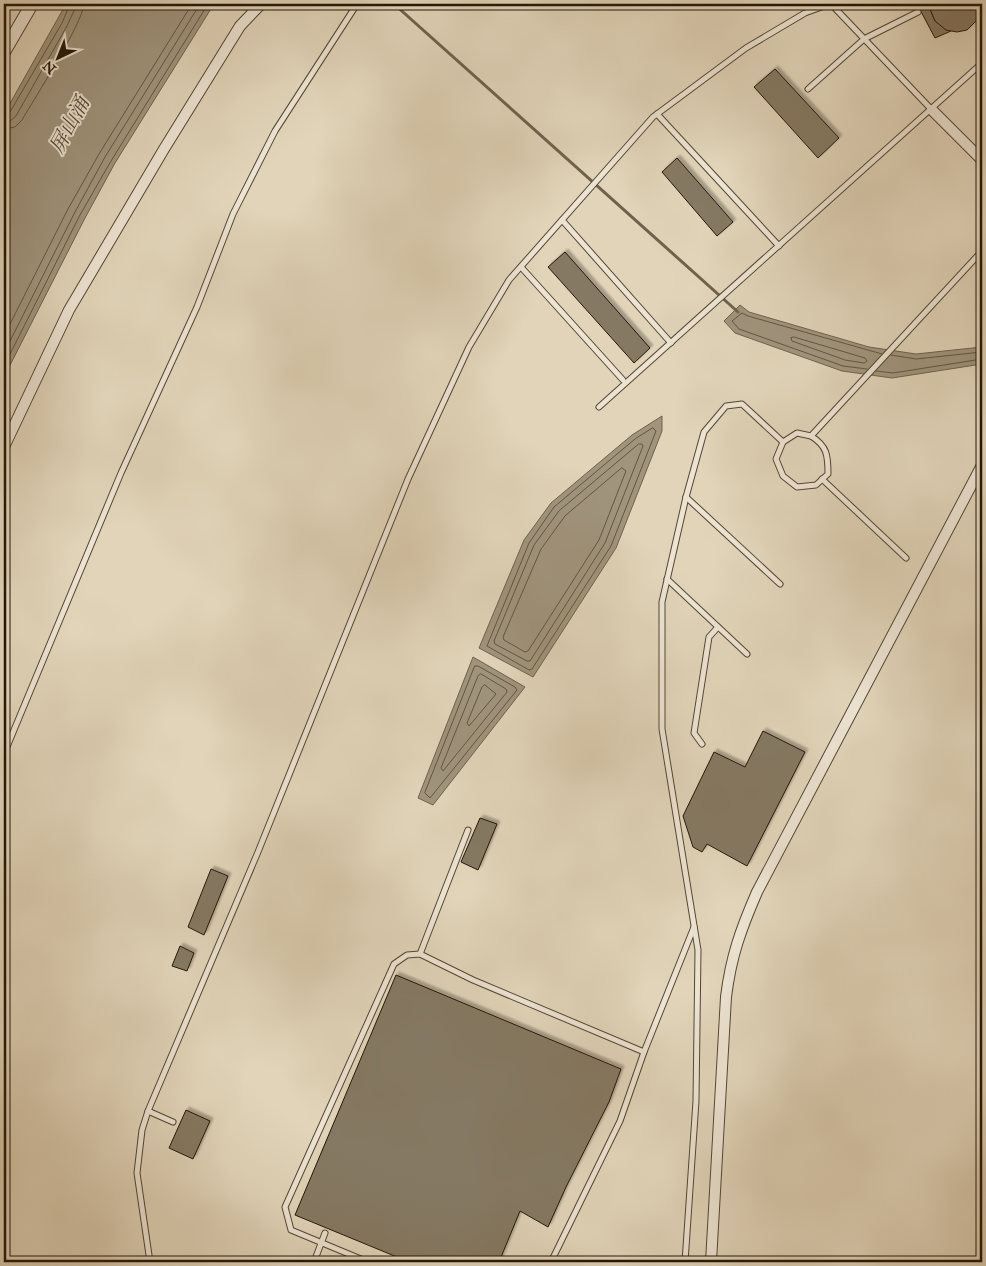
<svg xmlns="http://www.w3.org/2000/svg" width="986" height="1266" viewBox="0 0 986 1266" font-family="'IM FELL Great Primer','Noto Serif SC',serif">
<style>
.water{fill:#a0947d;stroke:#6e624e}
.lines{fill:none;stroke-linecap:round;stroke-linejoin:round}
.shore{stroke:#615642;stroke-width:1}
.stream{stroke:#6e624e;stroke-width:3}
.building{fill:#857964;stroke:#221708;filter:url(#shadow)}
.service-casing{stroke:#524634;stroke-width:7}
.minor-casing{stroke:#524634;stroke-width:12}
.tertiary-casing{stroke:#524634;stroke-width:14}
.service{stroke:#ece3d2;stroke-width:5}
.minor{stroke:#ece3d2;stroke-width:10}
.tertiary{stroke:#ece3d2;stroke-width:12}
.labels{text-anchor:middle;dominant-baseline:central;stroke-width:4;stroke-linejoin:round;paint-order:stroke}
.water-label{font-size:20px;font-style:italic;fill:#544937;stroke:#ece3d2}
</style>
<defs>
<filter id="shadow"><feDropShadow dx="3" dy="-3" stdDeviation="1" flood-color="#0004"/></filter>
</defs>
<rect width="100%" height="100%" fill="#e1d4b9"/>
<filter id="stains"><feTurbulence type="fractalNoise" baseFrequency=".004" numOctaves="4"/><feColorMatrix values="0 0 0 0 .2 0 0 0 0 .09 0 0 0 0 .02 0 0 0 .5 -.17"/></filter>
<radialGradient id="worn" r=".72"><stop offset=".6" stop-color="#630" stop-opacity="0"/><stop offset="1" stop-color="#630" stop-opacity=".3"/></radialGradient>
<g class="water">
<polygon points="66,4 214,4 115,163 85,218 4,377 4,114"/>
<polygon points="740,305 749,312 869,347 916,354 982,347 982,364 892,378 842,371 735,333 724,321"/>
<polygon points="662,416 662,431 616,548 533,677 479,648 524,540 551,503 632,435"/>
<polygon points="473,657 525,687 433,805 418,798"/>
</g>
<g class="lines">
<g class="shore">
<polyline points="4,115 10,112 62,23 70,4"/>
<polyline points="4,122 10,121 16,116 67,26 77,4"/>
<path d="M 4,129 L 15,127 L 22,120 C 34,99 83,23 84,4"/>
<polyline points="4,336 68,209 99,154 192,4"/>
<polygon points="794,337 865,358 867,361 864,363 845,360 792,341 791,338"/>
<polyline points="4,353 75,212 105,157 200,4"/>
<polyline points="891,355 916,359 982,352"/>
<polyline points="4,366 80,215 111,161 208,4"/>
<polyline points="867,369 843,366 739,329 732,321 742,313 748,316 882,354"/>
<polyline points="876,371 893,373 982,359"/>
<polygon points="653,428 656,431 611,546 532,669 529,670 487,646 529,543 554,507 635,439"/>
<polygon points="639,444 642,444 643,446 605,543 530,661 527,661 495,644 494,641 534,545 559,511"/>
<polygon points="622,468 626,471 599,540 528,651 525,652 504,640 503,637 541,549 565,516"/>
<polygon points="475,666 478,666 515,687 517,690 430,798 425,793"/>
<polygon points="481,674 506,689 507,692 443,771 441,768 478,676"/>
<polygon points="485,685 496,694 469,726 467,723 482,687"/>
</g>
<polyline class="stream" points="394,4 738,312"/>
</g>
<g class="building">
<polygon points="917,4 931,4 930,9 935,21 951,31 935,38"/>
<polygon points="931,4 979,4 980,11 976,21 967,30 957,32 946,30 935,21 930,9"/>
<polygon points="775,69 839,138 818,158 754,87"/>
<polygon points="677,158 733,222 717,236 662,172"/>
<polygon points="565,252 650,348 634,363 548,267"/>
<polygon points="763,731 805,752 747,866 707,844 702,852 693,847 683,816 714,752 745,767"/>
<polygon points="480,818 497,824 478,870 461,862"/>
<polygon points="211,869 228,876 204,935 188,927"/>
<polygon points="180,946 194,953 187,971 172,966"/>
<polygon points="396,975 621,1069 609,1102 566,1187 548,1227 520,1211 499,1262 409,1262 295,1215"/>
<polygon points="186,1110 210,1121 193,1159 169,1148"/>
</g>
<g class="lines">
<g class="service-casing">
<g id="service">
<polyline points="831,4 932,110"/>
<polyline points="808,89 864,39 918,12"/>
<polyline points="657,114 779,246"/>
<polyline points="562,220 671,343"/>
<polyline points="521,267 623,380"/>
<polyline points="599,407 982,63"/>
<path d="M 783,442 L 776,459 L 783,476 L 797,487 L 816,485 L 828,474 C 828,455 827,446 811,436"/>
<polyline points="822,479 906,558"/>
<polyline points="686,497 780,584"/>
<polyline points="667,579 747,654"/>
<polyline points="702,744 694,733 709,637 718,627"/>
<polyline points="4,754 121,473 197,307 233,214 275,131 357,4"/>
<polyline points="420,954 468,830"/>
<polyline points="148,1111 173,1122"/>
<polyline points="150,1262 137,1173 142,1130 148,1111 258,852 408,479 469,347 509,280 653,117 746,48 805,13 830,4"/>
<polyline points="314,1262 325,1233"/>
<polyline points="368,1262 291,1230 285,1207 394,964 407,955 420,954 473,980 644,1052"/>
<polyline points="551,1262 620,1121 644,1052 694,927"/>
<polyline points="685,1262 696,1101 698,950 662,729 662,602 686,497 704,432 726,406 742,404 783,442 797,433 811,436 982,251"/>
</g>
</g>
<g class="minor-casing">
<g id="minor">
<polyline points="932,110 982,160"/>
<polyline points="4,447 69,310 164,149 240,26 261,4"/>
<path d="M 711,1262 L 726,997 C 731,956 741,929 757,892 L 982,465"/>
</g>
</g>
<g class="tertiary-casing">
<polyline id="tertiary" points="4,52 32,4"/>
</g>
<use href="#service" class="service"/>
<use href="#minor" class="minor"/>
<use href="#tertiary" class="tertiary"/>
</g>
<g class="labels">
<g class="water-label">
<text transform="translate(69 125) rotate(-62)">屏山涌</text>
</g>
</g>
<rect width="986" height="1266" fill="none" stroke="#e1d4b9" stroke-width="20"/>
<rect x="5" y="5" width="976" height="1256" fill="none" stroke="#221708" stroke-width="2.5"/>
<rect x="10" y="10" width="966" height="1246" fill="none" stroke="#221708"/>
<g transform="translate(58 58) rotate(223)" stroke="#ece3d2" stroke-width="4" paint-order="stroke">
<path d="M0-4L9 19L0 12L-9 19Z" fill="#221708"/>
<text y="-8" font-size="14" font-weight="bold" text-anchor="middle" fill="#221708">N</text>
</g>
<rect width="100%" height="100%" filter="url(#stains)"/>
<rect width="100%" height="100%" fill="url(#worn)"/>
</svg>
